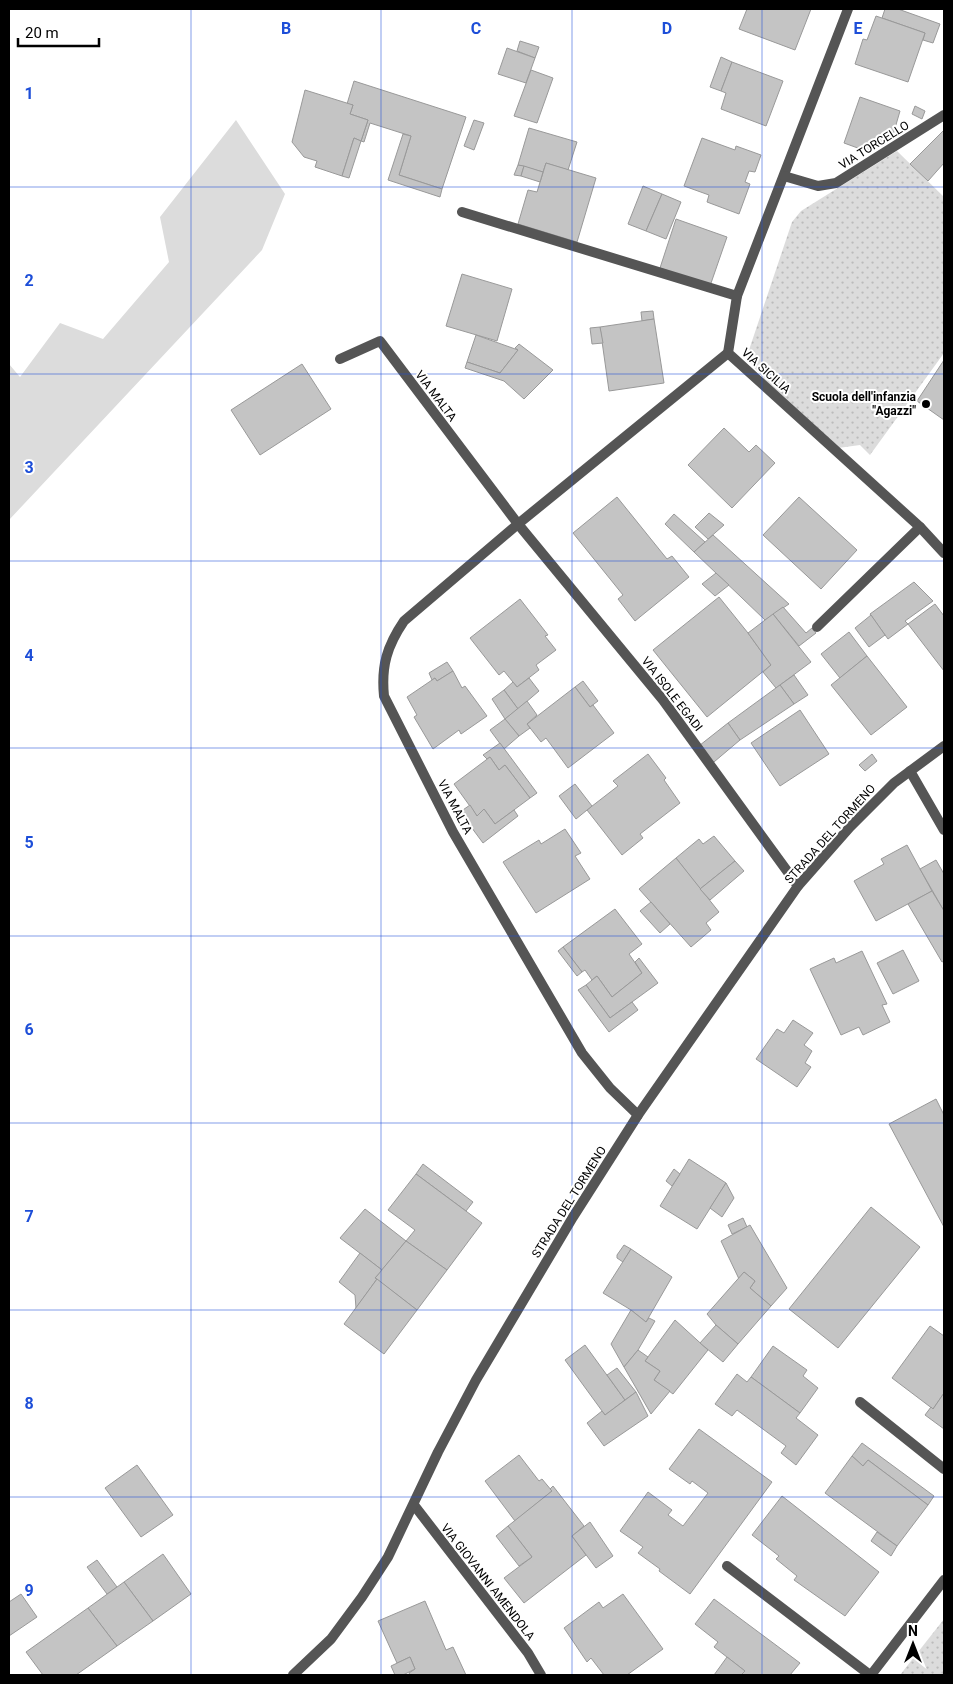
<svg xmlns="http://www.w3.org/2000/svg" width="953" height="1684" viewBox="0 0 953 1684" font-family="Roboto,sans-serif">
<style>
.grass{fill:#dcdcdc}
.park{fill:url(#park-dots)}
.building{fill:#c4c4c4;stroke:#999}
.lines{fill:none;stroke-linecap:round;stroke-linejoin:round}
.minor{stroke:#555;stroke-width:10}
.tertiary{stroke:#555;stroke-width:10}
.grid{fill:none;stroke:#1d4ed8;stroke-width:1;stroke-opacity:0.55}
.poi-dot{fill:#000;stroke:#fff;stroke-width:2}
.labels{text-anchor:middle;dominant-baseline:central;stroke-width:4;stroke-linejoin:round;paint-order:stroke}
.street-label{font-size:12px;fill:#000;stroke:#fff}
.poi-label{font-size:12px;font-weight:bold;fill:#000;stroke:#fff;text-anchor:end}
.grid-label{font-size:16px;text-anchor:middle;font-weight:bold;fill:#1d4ed8;stroke:#fff;stroke-width:4;stroke-linejoin:round;paint-order:stroke}
</style>
<defs>
<pattern id="park-dots" width="8" height="8" patternUnits="userSpaceOnUse" patternTransform="scale(1.25)"><rect width="8" height="8" fill="#dcdcdc"/><path d="M2 2h.1M6 6h.1" fill="none" stroke="#bbb" stroke-width="1.8" stroke-linecap="round"/></pattern>
</defs>
<rect width="100%" height="100%" fill="#fff"/>
<polygon class="grass" points="236,120 285,194 262,250 9,520 9,364 20,377 60,323 103,339 169,262 160,217"/>
<g class="park">
<polygon points="897,151 944,197 944,353 870,455 860,445 838,448 787,404 752,365 748,353 792,222 801,211"/>
<polygon points="944,1619 944,1675 900,1675"/>
</g>
<g class="building">
<polygon points="747,9 811,9 795,50 739,29"/>
<polygon points="885,9 898,9 940,24 933,43 923,40 925,33 882,18"/>
<polygon points="876,16 925,33 908,82 855,64 863,39 867,40"/>
<polygon points="520,41 539,47 535,58 517,51"/>
<polygon points="507,48 535,58 526,83 498,74"/>
<polygon points="721,57 732,62 721,91 710,87"/>
<polygon points="732,62 783,81 766,126 721,109 726,93 721,91"/>
<polygon points="531,70 553,78 537,123 514,116"/>
<polygon points="354,81 466,117 442,189 399,175 411,136 370,123 364,142 361,141 368,120 350,114 353,105 347,104"/>
<polygon points="305,90 353,105 350,114 368,120 361,141 354,138 342,176 315,167 317,161 304,157 292,142"/>
<polygon points="860,97 900,111 893,135 866,151 844,143"/>
<polygon points="915,106 925,111 922,119 912,114"/>
<polygon points="474,120 484,123 474,150 464,146"/>
<polygon points="529,128 577,142 568,170 546,163 543,172 518,165"/>
<polygon points="944,130 944,163 928,181 910,164"/>
<polygon points="403,134 411,136 399,175 442,189 440,197 388,180"/>
<polygon points="354,138 361,141 349,178 342,176"/>
<polygon points="702,138 735,150 736,146 761,155 755,172 749,171 745,182 750,184 739,214 707,202 709,195 684,186"/>
<polygon points="546,163 596,178 577,242 518,224 528,190 537,192"/>
<polygon points="518,165 524,166 521,176 514,175"/>
<polygon points="524,166 543,172 540,182 521,176"/>
<polygon points="643,186 662,194 646,231 628,224"/>
<polygon points="662,194 681,202 666,239 646,231"/>
<polygon points="676,219 727,237 710,286 660,268"/>
<polygon points="462,274 512,289 497,341 446,326"/>
<polygon points="653,311 654,319 642,321 641,312"/>
<polygon points="654,319 664,383 609,391 600,327"/>
<polygon points="600,327 603,343 592,344 590,328"/>
<polygon points="476,335 518,350 500,373 467,362"/>
<polygon points="519,344 553,370 524,399 504,381 465,368 467,362 500,373 518,350 515,348"/>
<polygon points="944,360 944,420 917,401"/>
<polygon points="302,364 331,409 260,455 231,410"/>
<polygon points="724,428 749,452 756,445 775,463 732,508 688,465"/>
<polygon points="617,497 667,559 672,556 689,577 635,621 618,599 623,595 573,533"/>
<polygon points="799,497 857,550 821,589 763,535"/>
<polygon points="709,513 724,525 708,539 695,527"/>
<polygon points="674,514 705,542 694,552 665,524"/>
<polygon points="713,535 789,604 765,620 694,552"/>
<polygon points="716,573 729,585 715,596 702,584"/>
<polygon points="914,582 933,601 905,621 908,624 888,639 870,614"/>
<polygon points="719,597 748,633 771,665 707,717 653,650"/>
<polygon points="520,599 548,635 545,636 556,650 536,665 539,670 517,687 504,671 499,675 470,638"/>
<polygon points="935,604 944,616 944,671 908,624"/>
<polygon points="783,607 806,633 812,628 816,633 799,646 773,614"/>
<polygon points="773,614 811,662 776,688 763,672 771,665 748,633"/>
<polygon points="871,615 885,635 869,647 855,628"/>
<polygon points="849,632 867,656 840,678 821,654"/>
<polygon points="867,656 907,707 871,735 831,685"/>
<polygon points="447,662 453,671 437,681 435,678 432,680 429,673"/>
<polygon points="453,671 462,688 465,686 487,716 461,734 459,730 433,749 414,717 417,715 407,697 435,678 437,681"/>
<polygon points="794,675 808,695 794,704 780,685"/>
<polygon points="529,678 539,691 518,709 504,690 513,682 517,687"/>
<polygon points="583,681 598,701 590,707 575,687"/>
<polygon points="780,685 794,704 740,740 728,723"/>
<polygon points="575,687 590,707 593,705 614,733 568,768 546,738 541,742 527,724"/>
<polygon points="504,690 518,709 505,719 492,699"/>
<polygon points="527,701 537,715 527,724 530,728 519,736 505,719"/>
<polygon points="800,710 829,754 780,786 751,743"/>
<polygon points="505,719 519,736 504,749 490,730"/>
<polygon points="728,723 740,740 708,767 695,749"/>
<polygon points="500,743 537,793 530,798 505,765 499,770 490,757 487,759 483,755"/>
<polygon points="648,754 666,778 664,780 680,803 640,834 643,838 622,855 587,810 618,786 613,781"/>
<polygon points="872,754 877,761 865,771 859,765"/>
<polygon points="490,757 499,770 505,765 530,798 495,824 484,809 477,816 454,784"/>
<polygon points="575,784 592,806 576,819 559,796"/>
<polygon points="470,805 477,816 484,809 495,824 514,810 518,816 483,843 460,812"/>
<polygon points="565,829 581,853 575,856 590,879 536,913 503,862 539,840 541,844"/>
<polygon points="714,836 735,861 700,889 676,858 699,839 703,844"/>
<polygon points="907,845 932,891 876,921 854,881 884,864 881,859"/>
<polygon points="676,858 719,912 706,923 711,930 691,947 639,889"/>
<polygon points="936,860 944,874 944,911 920,869"/>
<polygon points="735,861 744,871 710,900 700,889"/>
<polygon points="932,891 944,911 944,961 942,962 908,904"/>
<polygon points="651,902 670,924 660,933 640,911"/>
<polygon points="615,909 642,944 629,954 642,973 612,997 597,976 592,980 585,970 582,972 563,947"/>
<polygon points="563,947 582,972 577,976 558,951"/>
<polygon points="903,950 919,981 893,994 877,963"/>
<polygon points="862,951 887,1004 882,1005 890,1022 863,1035 859,1027 841,1035 810,969 834,958 836,963"/>
<polygon points="639,958 658,983 610,1018 586,985 597,976 612,997 642,973 635,962"/>
<polygon points="586,985 610,1018 632,1002 638,1010 609,1032 578,990"/>
<polygon points="793,1020 813,1033 804,1045 812,1051 805,1063 811,1067 797,1087 756,1059 777,1029 784,1033"/>
<polygon points="936,1099 944,1115 944,1227 889,1124"/>
<polygon points="689,1159 726,1183 697,1229 660,1206"/>
<polygon points="423,1164 473,1202 466,1211 416,1174"/>
<polygon points="674,1169 680,1174 672,1186 666,1181"/>
<polygon points="416,1174 482,1223 447,1270 406,1241 415,1230 388,1210"/>
<polygon points="726,1183 734,1198 722,1217 710,1208"/>
<polygon points="871,1207 920,1247 838,1348 789,1309"/>
<polygon points="365,1209 406,1241 382,1270 340,1238"/>
<polygon points="743,1218 747,1227 732,1234 728,1225"/>
<polygon points="750,1225 787,1288 771,1306 750,1288 755,1281 744,1272 739,1279 721,1241"/>
<polygon points="406,1241 447,1270 417,1310 375,1278"/>
<polygon points="624,1245 631,1249 623,1262 617,1258 617,1255"/>
<polygon points="631,1249 672,1277 646,1322 631,1310 603,1293"/>
<polygon points="360,1253 382,1270 375,1278 377,1279 356,1308 355,1295 339,1282"/>
<polygon points="744,1272 755,1281 750,1288 771,1306 738,1344 716,1325 707,1314"/>
<polygon points="377,1279 417,1310 384,1354 344,1324"/>
<polygon points="631,1310 646,1322 649,1318 655,1321 638,1350 624,1367 611,1344"/>
<polygon points="675,1320 708,1350 673,1394 654,1380 660,1371 645,1361"/>
<polygon points="716,1325 738,1344 723,1362 700,1343"/>
<polygon points="930,1326 944,1336 944,1393 933,1409 892,1378"/>
<polygon points="585,1345 625,1400 605,1415 565,1360"/>
<polygon points="773,1346 807,1370 803,1376 818,1388 800,1413 751,1377"/>
<polygon points="638,1350 648,1357 645,1361 660,1371 654,1380 670,1391 651,1414 624,1367"/>
<polygon points="617,1368 636,1392 625,1400 607,1375"/>
<polygon points="737,1374 747,1382 751,1377 800,1413 796,1418 818,1435 796,1465 781,1453 786,1446 737,1410 732,1416 715,1404"/>
<polygon points="636,1392 648,1416 604,1446 587,1423 602,1411 605,1415"/>
<polygon points="944,1393 944,1429 925,1415 931,1407 933,1409"/>
<polygon points="699,1429 772,1482 690,1594 659,1571 660,1569 638,1553 643,1547 620,1531 648,1492 672,1510 668,1515 683,1526 708,1493 692,1481 690,1484 669,1469"/>
<polygon points="862,1443 934,1496 928,1505 868,1460 863,1466 852,1456"/>
<polygon points="519,1455 539,1481 542,1479 552,1491 515,1521 485,1481"/>
<polygon points="852,1456 863,1466 868,1460 928,1505 897,1546 825,1493"/>
<polygon points="137,1465 173,1515 141,1537 105,1488"/>
<polygon points="553,1486 584,1526 572,1536 586,1555 524,1603 504,1578 532,1557 508,1526 552,1491 550,1489"/>
<polygon points="782,1496 879,1572 845,1616 794,1580 797,1576 776,1559 779,1556 752,1535"/>
<polygon points="590,1522 613,1556 596,1568 572,1536"/>
<polygon points="508,1526 532,1557 519,1566 496,1536"/>
<polygon points="877,1532 897,1546 891,1556 871,1541"/>
<polygon points="163,1554 191,1594 153,1621 124,1582"/>
<polygon points="97,1560 117,1587 107,1594 87,1567"/>
<polygon points="124,1582 153,1621 117,1646 88,1608"/>
<polygon points="21,1594 37,1617 9,1636 9,1602"/>
<polygon points="623,1594 663,1649 627,1675 604,1675 591,1658 587,1662 564,1628 599,1602 603,1608"/>
<polygon points="714,1599 800,1663 790,1675 741,1675 745,1671 714,1647 718,1642 695,1624"/>
<polygon points="425,1601 446,1650 453,1647 466,1675 410,1675 409,1673 415,1669 410,1657 397,1663 378,1621"/>
<polygon points="88,1608 117,1646 76,1675 43,1675 26,1652"/>
<polygon points="410,1657 415,1669 403,1675 395,1675 391,1666"/>
<polygon points="727,1657 745,1671 741,1675 714,1675"/>
</g>
<g class="lines">
<g class="minor">
<polyline points="848,9 737,296 728,353 920,527 944,553"/>
<polyline points="784,176 818,186 836,183 944,115"/>
<polyline points="462,212 737,296"/>
<polyline points="340,359 380,341 518,524 663,700 798,886"/>
<polyline points="817,627 920,527"/>
<polyline points="910,771 944,830"/>
<path d="M 638,1115 L 610,1088 L 582,1053 L 453,832 L 384,696 C 381,666 387,646 404,621 L 518,524 L 728,353"/>
<polyline points="860,1402 944,1469"/>
<polyline points="414,1505 528,1653 541,1675"/>
<polyline points="727,1566 870,1675"/>
<polyline points="871,1675 944,1580"/>
</g>
<polyline class="tertiary" points="293,1675 331,1639 362,1597 388,1557 438,1452 476,1380 573,1217 638,1115 798,886 850,827 894,783 944,746"/>
</g>
<path class="grid" d="M 191,9 L 191,1675M 381,9 L 381,1675M 572,9 L 572,1675M 762,9 L 762,1675M 9,187 L 944,187M 9,374 L 944,374M 9,561 L 944,561M 9,748 L 944,748M 9,936 L 944,936M 9,1123 L 944,1123M 9,1310 L 944,1310M 9,1497 L 944,1497"/>
<circle class="poi-dot" cx="926" cy="404" r="5"/>
<g class="labels">
<g class="street-label">
<text transform="translate(874 145) rotate(-32)">VIA TORCELLO</text>
<text transform="translate(766 371) rotate(42)">VIA SICILIA</text>
<text transform="translate(436 396) rotate(53)">VIA MALTA</text>
<text transform="translate(672 694) rotate(52)">VIA ISOLE EGADI</text>
<text transform="translate(455 807) rotate(62)">VIA MALTA</text>
<text transform="translate(830 834) rotate(-48)">STRADA DEL TORMENO</text>
<text transform="translate(569 1202) rotate(-58)">STRADA DEL TORMENO</text>
<text transform="translate(488 1582) rotate(52)">VIA GIOVANNI AMENDOLA</text>
</g>
<g class="poi-label">
<text x="916" y="397">Scuola dell'infanzia<tspan x="916" dy="14">"Agazzi"</tspan></text>
</g>
</g>
<g class="grid-label">
<text x="286" y="34">B</text>
<text x="476" y="34">C</text>
<text x="667" y="34">D</text>
<text x="858" y="34">E</text>
<text x="29" y="99">1</text>
<text x="29" y="286">2</text>
<text x="29" y="473">3</text>
<text x="29" y="661">4</text>
<text x="29" y="848">5</text>
<text x="29" y="1035">6</text>
<text x="29" y="1222">7</text>
<text x="29" y="1409">8</text>
<text x="29" y="1596">9</text>
</g>
<rect width="953" height="1684" fill="none" stroke="#000000" stroke-width="20"/>
<g transform="translate(913 1644)" stroke="#ffffff" stroke-width="4" paint-order="stroke">
<path d="M0-4L9 19L0 12L-9 19Z" fill="#000000"/>
<text y="-8" font-size="14" font-weight="bold" text-anchor="middle" fill="#000000">N</text>
</g>
<path d="M18 38v8h81v-8" fill="none" stroke="#000000" stroke-width="2.5"/>
<text x="25" y="38" font-size="15" fill="#000000" stroke="#ffffff" stroke-width="4" paint-order="stroke">20 m</text>
</svg>
